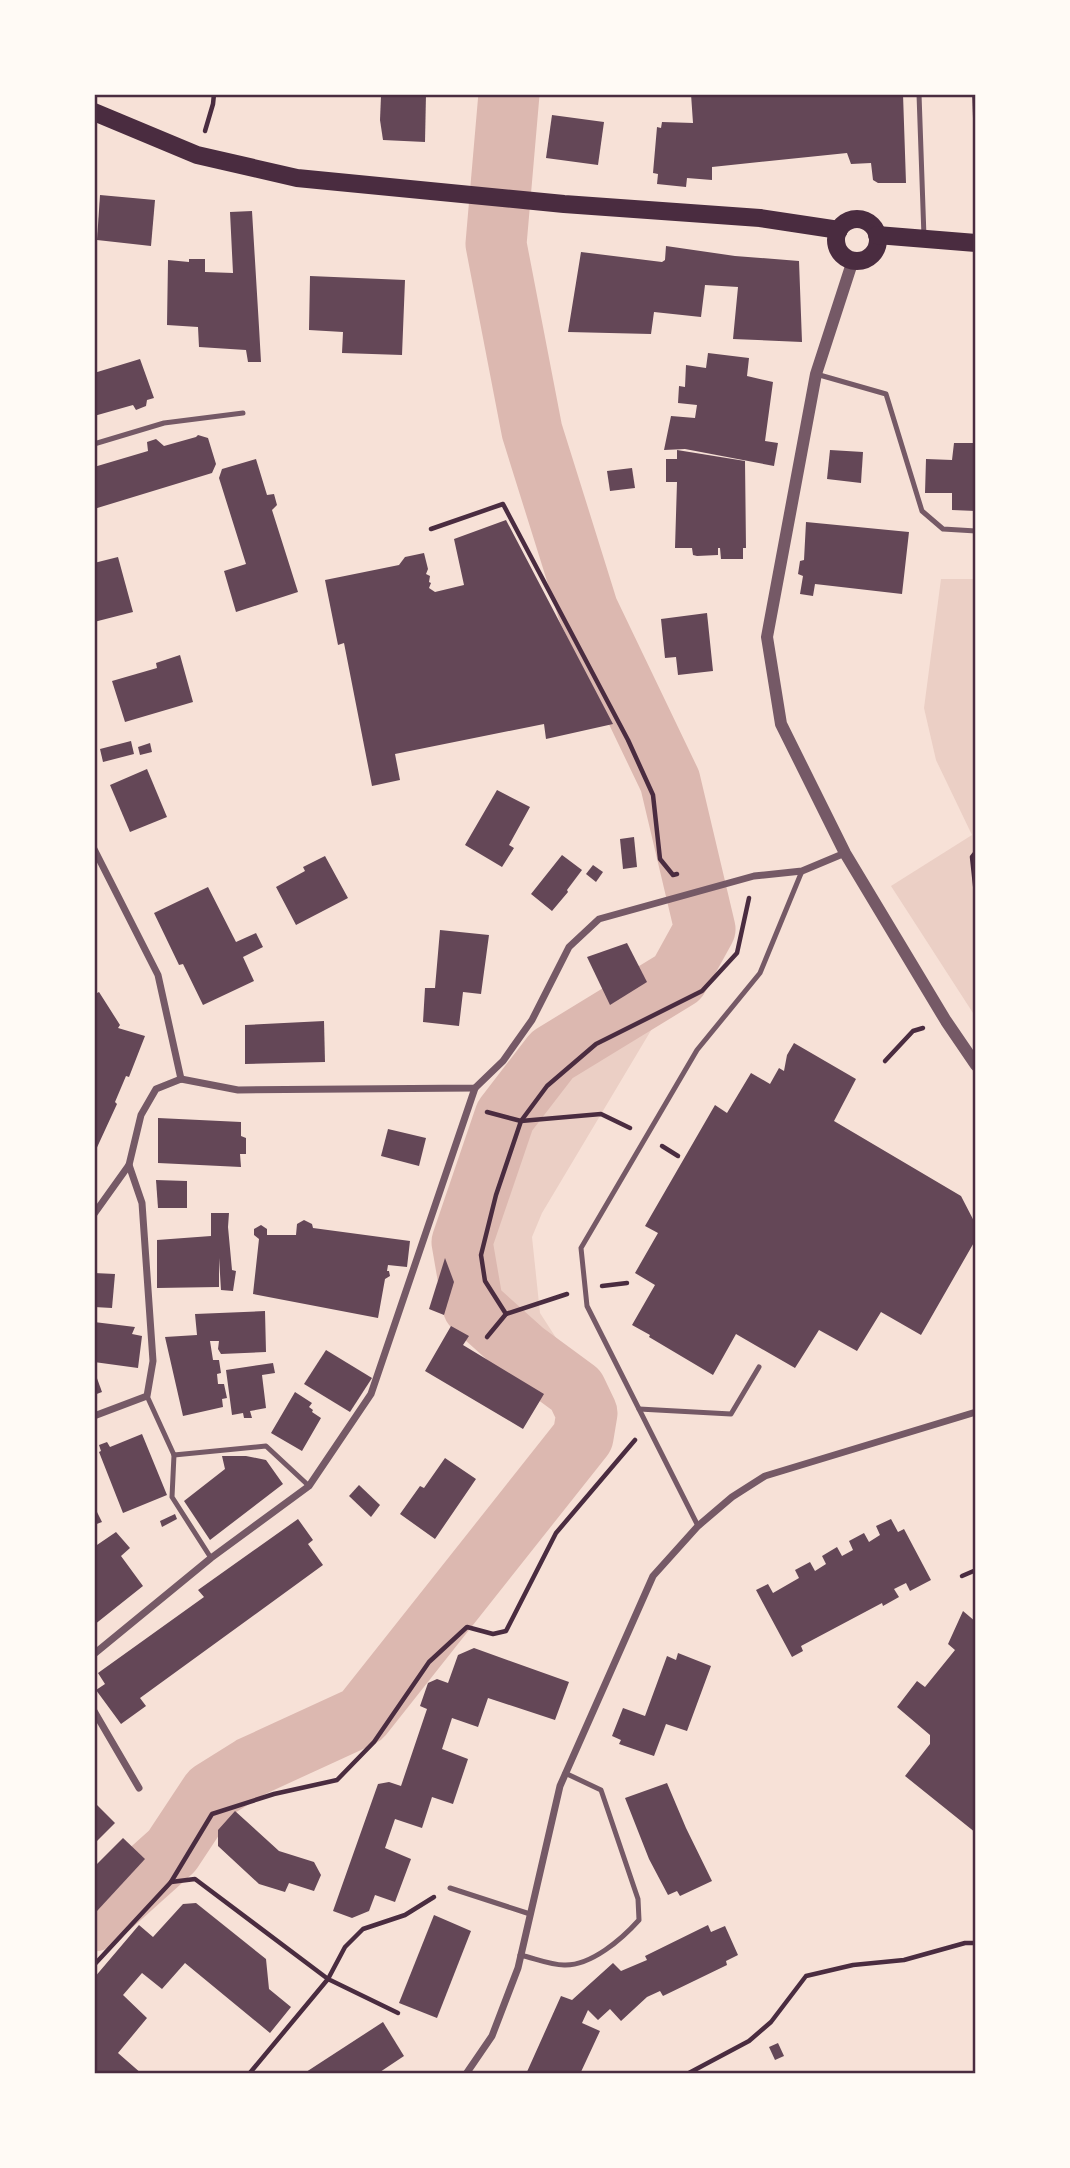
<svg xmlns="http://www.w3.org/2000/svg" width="1070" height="2168" viewBox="0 0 1070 2168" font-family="'Nunito Sans',sans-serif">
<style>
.green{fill:#ebcfc5}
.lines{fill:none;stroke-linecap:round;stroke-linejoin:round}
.river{stroke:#dcb8b0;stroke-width:61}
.building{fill:#644757}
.path{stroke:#4a2c40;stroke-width:4.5}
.service{stroke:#755966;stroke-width:5}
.minor{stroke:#755966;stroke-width:7}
.tertiary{stroke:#755966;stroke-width:12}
.primary{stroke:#4a2c40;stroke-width:18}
.neatline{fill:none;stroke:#4a2c40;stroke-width:2.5}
</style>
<rect width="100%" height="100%" fill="#f7e1d7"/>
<g class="green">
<polygon points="941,579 975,579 975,1013 973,1013 891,886 972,835 936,760 924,708"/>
<polygon points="640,1017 656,1022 542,1213 532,1237 540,1313 578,1372 495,1312 480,1276 477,1255 511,1132 521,1112 545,1081 595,1041"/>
</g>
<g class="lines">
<polyline class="river" points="94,1921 172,1851 211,1792 251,1767 362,1716 583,1437 587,1413 576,1390 523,1351 473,1306 462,1242 505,1116 552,1055 678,978 705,929 670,781 588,610 532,431 496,244 509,94"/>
</g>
<g class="building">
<polygon points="385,94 426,94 425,142 383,140 380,120 381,96"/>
<polygon points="691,94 773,94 773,97 797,94 903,94 906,183 878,183 873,180 871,163 851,164 847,153 712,167 712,180 687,178 686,187 657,184 658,174 653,173 657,127 661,128 662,122 693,123"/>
<polygon points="972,94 976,94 976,118 973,118"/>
<polygon points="552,115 604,122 598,165 546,158"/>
<polygon points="100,195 155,200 151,246 97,240"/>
<polygon points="252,211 259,327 261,362 248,362 246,350 199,347 198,327 167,325 168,260 189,262 189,259 205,259 205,272 233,273 230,212"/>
<polygon points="666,246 735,256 799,261 802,342 733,339 738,287 705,285 701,317 654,312 651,334 568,332 581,252 662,262 665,260"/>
<polygon points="310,276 405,280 402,355 342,353 343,332 309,330"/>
<polygon points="708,353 749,358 747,376 773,382 765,441 778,443 774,466 685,449 664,450 671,416 695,418 697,405 678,403 679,386 685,387 686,365 706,368"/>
<polygon points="140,359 154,398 147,400 146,406 136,410 133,405 94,416 94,373"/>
<polygon points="198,435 208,438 216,464 212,473 94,509 94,467 148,451 147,442 156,439 164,446 196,437"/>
<polygon points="954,443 976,443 976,511 952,510 952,493 925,493 926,459 952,460"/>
<polygon points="677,450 745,461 746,548 743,548 743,559 721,559 720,548 718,548 718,555 697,556 693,555 692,548 675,548 677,482 666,482 666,459 677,459"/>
<polygon points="830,450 863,452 861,483 827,479"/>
<polygon points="256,459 267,495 274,494 277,505 272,510 298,592 236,612 224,571 246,564 219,478 222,469"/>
<polygon points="632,468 635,488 610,491 607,471"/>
<polygon points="506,520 613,724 546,739 544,724 395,754 400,780 372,786 344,643 338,645 325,580 399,565 405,557 424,553 428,569 426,574 430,576 429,582 431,583 429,588 435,592 464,585 454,539"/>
<polygon points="806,522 909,532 902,594 815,584 813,596 800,594 803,576 798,574 800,561 804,560"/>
<polygon points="118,557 133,612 94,622 94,563"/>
<polygon points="707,613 713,671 678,675 676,657 665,658 661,619"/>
<polygon points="180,655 193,702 125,722 112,681 157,668 156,663"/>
<polygon points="131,741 134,754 103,762 100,749"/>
<polygon points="150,743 152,752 140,755 138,747"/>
<polygon points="147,769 167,817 130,832 110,785"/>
<polygon points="497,790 530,807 509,845 514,848 502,867 465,845"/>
<polygon points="634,837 637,867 623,869 620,839"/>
<polygon points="562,855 582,870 567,890 568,892 552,911 531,894"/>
<polygon points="325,856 348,898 296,925 276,887 305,871 303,867"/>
<polygon points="593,865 603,872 596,882 586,874"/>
<polygon points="208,887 236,942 256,933 263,947 243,957 254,981 203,1005 183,964 179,965 154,913"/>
<polygon points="440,930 489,935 481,994 463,992 459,1026 423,1022 425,988 435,988"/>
<polygon points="627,943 647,982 610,1005 587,957"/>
<polygon points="94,989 97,993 99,992 120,1025 118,1028 145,1036 129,1077 126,1076 115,1102 117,1104 94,1154"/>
<polygon points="324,1021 325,1062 245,1064 245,1025"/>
<polygon points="794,1043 856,1079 834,1121 961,1196 976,1225 976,1239 921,1335 881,1312 857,1351 819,1330 795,1368 736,1334 713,1375 649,1337 650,1335 632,1325 655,1285 635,1273 658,1233 645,1226 715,1105 727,1113 751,1073 770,1084 779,1068 784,1071 787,1055"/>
<polygon points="158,1118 241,1122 241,1136 246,1138 246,1154 240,1154 241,1167 158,1163"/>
<polygon points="388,1129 426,1138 419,1166 381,1156"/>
<polygon points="156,1180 187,1181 187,1208 158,1208"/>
<polygon points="211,1213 229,1213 228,1227 232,1270 236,1271 233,1291 221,1290 219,1258 219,1287 157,1288 157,1240 211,1236"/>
<polygon points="304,1220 312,1224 313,1228 410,1241 407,1267 388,1265 387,1271 389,1271 390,1276 385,1279 378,1318 253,1294 259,1239 254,1235 254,1229 261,1225 267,1229 267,1235 296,1235 297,1224"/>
<polygon points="445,1258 454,1282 444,1315 429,1309"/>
<polygon points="94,1273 115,1274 112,1308 94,1307"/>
<polygon points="265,1311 266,1352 221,1354 218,1349 219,1341 210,1341 213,1360 219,1360 221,1373 217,1374 218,1384 224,1384 227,1398 222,1399 223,1407 183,1416 165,1337 197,1335 195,1314"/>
<polygon points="94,1322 135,1327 132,1334 142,1336 138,1368 94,1362"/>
<polygon points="451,1326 469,1336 463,1345 544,1394 523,1429 425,1371"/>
<polygon points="326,1350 372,1378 350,1412 304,1384"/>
<polygon points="273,1363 275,1373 262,1375 266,1408 250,1411 252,1418 244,1418 243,1413 232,1415 226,1370"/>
<polygon points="94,1370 102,1392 94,1395"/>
<polygon points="295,1392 312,1403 309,1407 313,1410 312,1412 321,1418 302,1451 271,1433"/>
<polygon points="142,1434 167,1495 123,1513 99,1452 101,1451 99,1445 107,1442 110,1447"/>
<polygon points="222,1456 246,1456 266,1460 283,1484 210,1540 184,1501 225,1469"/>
<polygon points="445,1458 476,1479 435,1539 400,1514 420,1486 424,1488"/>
<polygon points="359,1485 380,1505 371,1517 349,1496"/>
<polygon points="94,1506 102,1522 94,1525"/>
<polygon points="175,1514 177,1519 162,1527 160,1521"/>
<polygon points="298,1519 313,1540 308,1544 323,1565 140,1698 146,1706 121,1724 96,1690 105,1684 98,1673 204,1597 198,1590"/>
<polygon points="891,1519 898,1532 904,1529 931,1580 910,1591 906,1583 894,1589 899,1597 883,1606 882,1603 801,1646 803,1651 792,1657 756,1590 768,1584 773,1593 799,1578 795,1570 810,1562 815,1571 826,1564 822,1556 837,1547 842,1556 853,1550 849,1541 864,1533 869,1542 880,1535 876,1526"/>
<polygon points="116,1532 130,1548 121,1556 143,1586 94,1625 94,1547"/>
<polygon points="963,1611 976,1622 976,1833 905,1776 930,1744 930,1735 897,1707 917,1681 925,1687 955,1650 948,1644"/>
<polygon points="474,1648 569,1682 555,1720 488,1698 478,1727 452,1718 442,1749 468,1759 453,1804 432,1797 422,1828 395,1819 385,1848 411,1859 395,1902 375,1895 369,1911 352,1918 333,1911 378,1784 389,1782 401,1786 427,1709 420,1706 428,1683 437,1679 448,1683 458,1655"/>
<polygon points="678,1653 711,1666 687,1731 666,1724 654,1756 619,1744 621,1740 612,1736 623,1708 645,1716 667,1656 676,1660"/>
<polygon points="667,1783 686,1828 712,1881 680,1896 677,1891 668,1895 649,1859 625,1798"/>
<polygon points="94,1802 115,1823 94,1844"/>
<polygon points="235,1811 279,1851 314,1862 321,1875 314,1891 289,1883 285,1892 259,1884 218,1846 218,1830"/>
<polygon points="123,1838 145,1859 97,1911 94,1908 94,1867"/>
<polygon points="196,1903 266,1959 269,1989 291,2007 270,2033 185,1963 162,1989 142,1973 123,1995 147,2018 118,2053 142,2074 94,2074 94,1978 139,1925 153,1937 183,1904"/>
<polygon points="434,1915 471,1931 437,2018 399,2003"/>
<polygon points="708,1925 711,1932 725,1926 738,1955 726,1961 727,1965 663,1996 660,1991 647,1997 621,2021 610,2009 598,2020 588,2010 582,2023 600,2031 580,2074 526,2074 561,1996 572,2000 613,1963 621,1971 647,1960 645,1956"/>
<polygon points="383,2022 404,2056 377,2074 303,2074"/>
<polygon points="778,2043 784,2056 775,2060 769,2047"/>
</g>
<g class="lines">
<g class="path">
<polyline points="205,131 213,104 214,94"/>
<polyline points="431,529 503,504 628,740 653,795 660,859 673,875 677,874"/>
<polyline points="976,852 972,857 976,894"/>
<polyline points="885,1061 913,1031 923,1028"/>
<polyline points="487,1112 521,1121 601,1114 630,1128"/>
<polyline points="662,1146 678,1156"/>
<polyline points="602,1286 627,1283"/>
<polyline points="567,1294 506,1314 485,1281 481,1255 496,1195 521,1121 547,1086 596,1044 702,991 737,953 749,898"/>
<polyline points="487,1337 506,1314"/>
<polyline points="962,1576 976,1570"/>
<polyline points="171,1882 212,1814 274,1794 337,1780 374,1742 429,1662 467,1627 493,1634 506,1631 556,1533 635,1440"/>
<polyline points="94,1965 171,1882 195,1879 328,1979 249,2074"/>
<polyline points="398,2013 328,1979 345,1947 363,1929 405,1915 434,1897"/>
<polyline points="687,2074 749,2041 771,2022 806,1976 853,1965 904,1960 965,1943 976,1943"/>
</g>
<g class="service">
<polyline points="919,94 924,237"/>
<polyline points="816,374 886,394 922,511 943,529 976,531"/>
<polyline points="94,444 164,423 243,413"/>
<polyline points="147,1396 174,1455 266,1446 309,1486"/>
<polyline points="639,1409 731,1414 759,1367"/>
<polyline points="174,1455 172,1497 211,1558"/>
<polyline points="698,1526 587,1306 581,1248 697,1050 760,973 802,871"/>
<polyline points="450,1888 530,1914"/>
<path d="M 520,1955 C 534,1958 550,1965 564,1965 C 591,1966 622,1939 639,1920 L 638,1899 L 601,1790 L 565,1773"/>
</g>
<g class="minor">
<polyline points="94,849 158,975 181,1079"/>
<polyline points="181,1079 238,1090 475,1088 503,1061 532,1020 569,947 599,919 754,876 802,871 845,853"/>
<polyline points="94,1214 129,1165 141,1115 156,1089 181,1079"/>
<polyline points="94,1416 147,1396 153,1361 142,1203 129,1165"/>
<polyline points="94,1654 211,1558 309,1486 371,1394 475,1088"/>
<polyline points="94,1711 139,1788"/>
<polyline points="466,2074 492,2036 518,1968 560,1786 653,1576 698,1526 732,1497 765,1476 976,1412"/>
</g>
<polyline class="tertiary" points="853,260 816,374 767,637 781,724 845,853 946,1021 976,1065"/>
<g class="primary">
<polyline points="94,112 197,155 297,178 564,204 760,218 839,230"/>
<circle cx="857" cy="240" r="21"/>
<polyline points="877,235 976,243"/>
</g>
</g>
<rect width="1070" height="2168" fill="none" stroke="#fffaf5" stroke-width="192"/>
<rect x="96" y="96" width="878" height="1976" class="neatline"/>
</svg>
